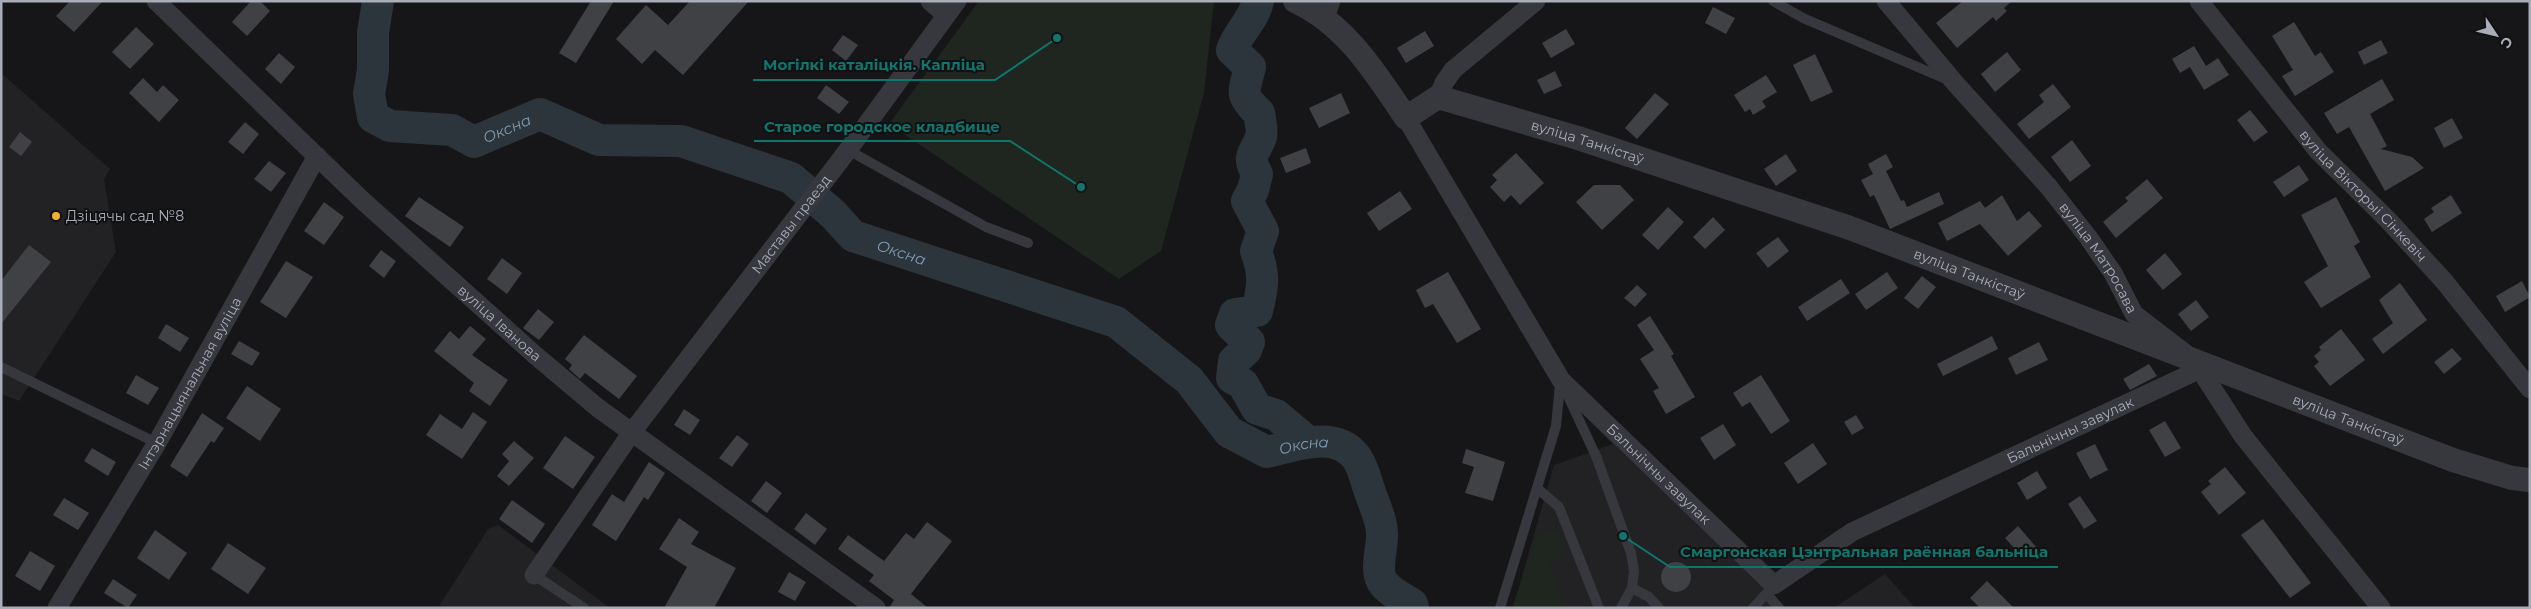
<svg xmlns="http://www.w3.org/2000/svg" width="2531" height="609" viewBox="0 0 2531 609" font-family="Montserrat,sans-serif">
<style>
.built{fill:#222225}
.green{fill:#1e261f}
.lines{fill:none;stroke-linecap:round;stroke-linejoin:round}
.river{stroke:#2c353c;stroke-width:32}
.building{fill:#404145}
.service{stroke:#37383d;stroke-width:10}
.minor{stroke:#37383d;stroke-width:19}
.tertiary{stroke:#37383d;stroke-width:24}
.poi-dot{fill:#f2b134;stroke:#111113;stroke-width:2}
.labels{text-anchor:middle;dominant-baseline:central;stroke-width:4;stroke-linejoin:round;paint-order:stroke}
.street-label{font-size:14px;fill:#a8adb8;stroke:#111113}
.poi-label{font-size:14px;fill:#a8adb8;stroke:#111113;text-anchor:start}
.water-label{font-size:15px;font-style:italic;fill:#7f9bb3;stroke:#111113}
.leader{fill:none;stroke:#0f766e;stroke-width:2}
.callout-dot{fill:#0f766e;stroke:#111113;stroke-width:2}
.callout-label{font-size:15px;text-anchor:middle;font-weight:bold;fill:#0f766e;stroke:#111113;stroke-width:4;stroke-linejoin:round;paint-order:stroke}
</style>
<rect width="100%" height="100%" fill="#161618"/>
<g class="built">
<polygon points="1,73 110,169 104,179 116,252 19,401 1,394"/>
<polygon points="1613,444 1787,608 1513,608 1554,465"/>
<polygon points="498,525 610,608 438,608 488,529"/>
<polygon points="1885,574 1915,608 1834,608"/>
</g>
<g class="green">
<polygon points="979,1 1214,1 1204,93 1161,251 1119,279 889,124"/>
<path d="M 1548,531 L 1560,533 L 1566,543 C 1566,554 1560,562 1549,562 L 1565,608 L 1512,608 L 1535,542 L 1538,536 Z"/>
</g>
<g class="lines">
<g class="river">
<path id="s1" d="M 378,1 L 373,33 L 373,70 L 369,94 L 373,117 L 390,126 L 452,130 L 474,142 L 540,114 L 599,140 L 681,141 L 791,178 L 833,214 L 853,236 L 1116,322 L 1189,380 L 1229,432 L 1267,452 C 1294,446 1335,429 1356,457 C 1363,466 1366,481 1370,492 C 1374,505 1383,522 1382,536 C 1382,551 1374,572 1384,584 C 1391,593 1403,598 1412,604 L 1413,608"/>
<path d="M 1258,1 C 1254,20 1238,32 1232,50 L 1250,67 C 1244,93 1239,94 1259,113 C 1260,120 1263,131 1261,137 C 1255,154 1246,155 1257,174 L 1253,190 L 1247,201 L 1263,231 L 1256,251 C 1265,275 1263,287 1257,311 L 1235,314 L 1231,325 L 1249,342 L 1246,350 L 1234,361 L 1232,378 L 1243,384 L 1257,409 L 1276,415 L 1308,442"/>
</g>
</g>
<g class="building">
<polygon points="70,1 103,1 74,32 56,16"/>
<polygon points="251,1 260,1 270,11 247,36 232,22"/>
<polygon points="591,1 614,1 576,63 559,53"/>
<polygon points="690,1 749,1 683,75 655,50 642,64 616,39 646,5 668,25"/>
<polygon points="1963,1 2012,1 2004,8 2007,11 1996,21 1993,17 1957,48 1936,23"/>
<polygon points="1713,7 1735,18 1726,34 1705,23"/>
<polygon points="2294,22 2315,56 2321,52 2334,72 2295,96 2282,76 2293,70 2272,36"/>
<polygon points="136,27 154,44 130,69 112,52"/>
<polygon points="1566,29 1575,44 1551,58 1542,43"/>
<polygon points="1425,31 1434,46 1406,63 1397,48"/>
<polygon points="843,35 858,45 846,61 832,50"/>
<polygon points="2381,40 2388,53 2364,65 2358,52"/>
<polygon points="2194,46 2206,66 2218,58 2229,75 2204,90 2190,67 2180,73 2172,59"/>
<polygon points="2007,52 2021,70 1995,92 1981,74"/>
<polygon points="279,53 295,67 281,84 265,69"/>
<polygon points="1815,54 1833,92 1811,102 1793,65"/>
<polygon points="1555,71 1562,86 1544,94 1537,80"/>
<polygon points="1766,75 1777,92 1762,101 1766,107 1753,115 1750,109 1745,112 1734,95"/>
<polygon points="143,78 157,92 163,85 179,100 159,122 129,93"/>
<polygon points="2382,79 2394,100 2370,114 2387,146 2381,149 2412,157 2424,168 2385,191 2349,127 2337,134 2324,113"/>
<polygon points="2053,84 2071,107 2029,139 2017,124 2044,102 2039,95"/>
<polygon points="826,85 849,102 839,114 817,98"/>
<polygon points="1341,93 1350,113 1319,128 1309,108"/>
<polygon points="1655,93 1669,104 1637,139 1625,128"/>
<polygon points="2250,110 2268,132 2254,142 2237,120"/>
<polygon points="2452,118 2463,138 2444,148 2434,128"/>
<polygon points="245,122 259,134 243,154 228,142"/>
<polygon points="20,132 32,142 21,156 9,147"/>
<polygon points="2072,140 2091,166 2070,182 2051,157"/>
<polygon points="1306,148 1311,163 1286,173 1280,158"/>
<polygon points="1516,153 1544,183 1520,205 1511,195 1504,202 1490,187 1497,180 1492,175"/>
<polygon points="1786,154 1797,171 1776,186 1764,169"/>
<polygon points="1886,154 1893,167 1886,171 1901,201 1904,200 1907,207 1939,192 1944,204 1890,229 1874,195 1870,197 1861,180 1873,174 1868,164"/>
<polygon points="269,161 286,173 271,192 254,179"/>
<polygon points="2299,165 2309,180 2284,197 2273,182"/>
<polygon points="2147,179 2163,198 2116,238 2103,222 2128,201 2125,198"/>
<polygon points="1594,185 1620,185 1634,200 1602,230 1576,202"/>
<polygon points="1400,191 1412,209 1379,231 1367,213"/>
<polygon points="2002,195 2017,221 2029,211 2042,226 2008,256 1980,224 1947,241 1938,223 1980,201 1985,208"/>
<polygon points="2451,195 2462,213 2432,232 2424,219 2434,212 2431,208"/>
<polygon points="419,197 464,227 450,247 405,216"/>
<polygon points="2336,197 2360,242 2354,246 2371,277 2321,308 2304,282 2328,266 2301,215"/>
<polygon points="324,202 344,217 324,245 304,231"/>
<polygon points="1668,207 1684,222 1658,250 1642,235"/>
<polygon points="1713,217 1725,230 1705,249 1693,237"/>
<polygon points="1778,237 1789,251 1768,268 1756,253"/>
<polygon points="29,245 51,262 1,324 1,281"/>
<polygon points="381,250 396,261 384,278 369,266"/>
<polygon points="2165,253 2182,274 2163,290 2146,270"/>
<polygon points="502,258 522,273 507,294 487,279"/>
<polygon points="286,261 313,277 286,318 260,302"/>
<polygon points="1448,272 1481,329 1457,343 1433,304 1425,308 1416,290"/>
<polygon points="1887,272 1898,288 1866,310 1855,294"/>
<polygon points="1922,276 1936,287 1918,309 1904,298"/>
<polygon points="1841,279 1850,293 1807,321 1798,307"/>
<polygon points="2522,281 2530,297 2505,312 2496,296"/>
<polygon points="2400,283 2427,320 2383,354 2372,339 2393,323 2379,300"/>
<polygon points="1637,285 1647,294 1635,307 1624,298"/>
<polygon points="2196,300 2209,317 2191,331 2178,314"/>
<polygon points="538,309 554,322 539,340 523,328"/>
<polygon points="1650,316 1674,354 1671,356 1695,397 1666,414 1653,391 1659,388 1640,359 1654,350 1637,325"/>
<polygon points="166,324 189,338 180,352 158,338"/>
<polygon points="470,326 486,339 472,355 508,380 490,406 469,391 474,383 434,351 450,331 459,339"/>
<polygon points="2341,329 2365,360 2330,386 2314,366 2319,362 2314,356 2321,350 2319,347"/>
<polygon points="584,335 637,376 619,399 585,373 580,379 569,369 572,365 565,359"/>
<polygon points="1992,336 1998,349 1943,376 1937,364"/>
<polygon points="239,341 260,353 252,366 231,354"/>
<polygon points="2039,342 2048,360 2016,375 2008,358"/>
<polygon points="2452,348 2462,359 2444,374 2434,362"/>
<polygon points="2149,364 2157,376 2130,390 2123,379"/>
<polygon points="136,375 159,388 148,405 126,393"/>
<polygon points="1761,375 1790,421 1771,434 1750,402 1742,407 1733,393"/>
<polygon points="247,386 281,409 260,441 226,418"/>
<polygon points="684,409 700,420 690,435 674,425"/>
<polygon points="473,412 487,422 462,459 426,435 440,414 462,429"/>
<polygon points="202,413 224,428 214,443 211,441 187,477 170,466"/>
<polygon points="1856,415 1864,428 1852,435 1844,422"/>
<polygon points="2165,421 2181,448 2165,457 2149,430"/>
<polygon points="1723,424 1736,445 1714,460 1700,438"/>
<polygon points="737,435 749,444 732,467 719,458"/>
<polygon points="565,436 595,457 573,489 543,468"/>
<polygon points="514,441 534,458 509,486 497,476 509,461 502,454"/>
<polygon points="1813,443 1827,464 1798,484 1784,463"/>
<polygon points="2095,444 2108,470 2090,479 2076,453"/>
<polygon points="92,448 116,462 108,476 84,461"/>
<polygon points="1466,449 1505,462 1493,501 1465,493 1474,467 1462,463"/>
<polygon points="649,462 665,473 648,500 644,497 616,541 592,525 612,494 624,502"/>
<polygon points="2225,467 2246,493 2219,515 2201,492 2211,484 2208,481"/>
<polygon points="2037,471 2047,488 2027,500 2017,483"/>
<polygon points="766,481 782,493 767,513 751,501"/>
<polygon points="2080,496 2097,521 2084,529 2068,504"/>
<polygon points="64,498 89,513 78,530 53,515"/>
<polygon points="512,500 545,524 532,543 499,519"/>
<polygon points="806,513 827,529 815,545 794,529"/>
<polygon points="679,518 699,532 691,544 736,568 714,608 664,608 687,567 659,549"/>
<polygon points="2263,519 2311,583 2290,598 2241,535"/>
<polygon points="927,522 952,541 911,594 928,608 889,608 894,600 869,581 874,575 838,549 848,535 884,561 906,533 914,539"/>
<polygon points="2018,526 2037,548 2024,559 2005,538"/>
<polygon points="155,530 187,553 169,580 137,558"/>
<polygon points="228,543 266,568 248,594 211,569"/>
<polygon points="30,551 55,566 40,591 15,576"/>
<circle cx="1676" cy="577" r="15"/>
<polygon points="789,572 806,582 795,601 778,592"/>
<polygon points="113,579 137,595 128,608 104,593"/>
<polygon points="1987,581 2014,608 1980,608 1970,598"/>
</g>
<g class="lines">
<g class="service">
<polyline points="1773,1 1803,18 1948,80"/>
<polyline points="848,150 986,227 1028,243"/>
<polyline points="1,367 157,443"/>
<polyline points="1566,392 1596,456 1631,553 1634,571 1632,588 1621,608"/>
<polyline points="1537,488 1559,507 1599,608"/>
<polyline points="534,575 584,608"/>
<polyline points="1632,588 1649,597 1659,608"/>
<polyline points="1767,594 1779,608"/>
<polyline points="1500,608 1556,426 1560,384"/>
<polyline points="1753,608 1774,585"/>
</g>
<g class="minor">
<path id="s2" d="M 156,1 L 362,200 L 535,355 L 598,408 L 876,608"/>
<polyline points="930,1 946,15"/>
<path id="s3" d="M 1886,1 L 1955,83 L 2048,186 L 2088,237 L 2113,273 L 2134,314 L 2194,360 L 2243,436 L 2381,608"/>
<path id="s4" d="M 2199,1 L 2318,151 L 2388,220 L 2444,281 L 2530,389"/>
<polyline points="1324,19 1331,1"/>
<polyline points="1438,97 1444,83 1453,70 1536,1"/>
<path id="s5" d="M 1406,118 L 1561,380 L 1774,585 L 1852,532 L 2190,374 L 2193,369 L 2194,360"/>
<path id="s6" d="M 534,575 L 632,432 L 848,150 L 957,1"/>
<path id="s7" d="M 57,608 L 157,443 L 317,156"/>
</g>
<path class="tertiary" id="s8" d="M 1295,1 C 1346,24 1376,74 1406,118 L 1438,97 L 1578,138 L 1850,228 L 2453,460 L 2512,478 L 2530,480"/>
</g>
<circle class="poi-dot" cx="56" cy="216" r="5"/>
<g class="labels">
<g class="street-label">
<text stroke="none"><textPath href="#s8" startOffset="358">вуліца Танкістаў</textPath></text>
<text stroke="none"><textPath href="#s4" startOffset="255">вуліца Вікторыі Сінкевіч</textPath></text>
<text stroke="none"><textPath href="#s6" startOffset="435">Маставы праезд</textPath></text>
<text stroke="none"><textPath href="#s3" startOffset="334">вуліца Матросава</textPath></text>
<text stroke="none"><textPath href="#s8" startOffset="762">вуліца Танкістаў</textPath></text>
<text stroke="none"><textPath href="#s2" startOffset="471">вуліца Іванова</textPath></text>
<text stroke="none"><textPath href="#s7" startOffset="261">Інтэрнацыянальная вуліца</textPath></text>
<text stroke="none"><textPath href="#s8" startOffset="1168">вуліца Танкістаў</textPath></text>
<text stroke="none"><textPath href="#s5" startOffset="935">Бальнічны завулак</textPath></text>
<text stroke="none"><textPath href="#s5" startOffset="440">Бальнічны завулак</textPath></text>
</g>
<g class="poi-label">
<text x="66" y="216">Дзіцячы сад №8</text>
</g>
<g class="water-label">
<text stroke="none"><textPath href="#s1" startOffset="259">Оксна</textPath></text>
<text stroke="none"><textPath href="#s1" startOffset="694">Оксна</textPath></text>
<text stroke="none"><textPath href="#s1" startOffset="1159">Оксна</textPath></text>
</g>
</g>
<path class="leader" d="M1057 38L995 80H753M1081 187L1010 141H754M1623 536L1670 567H2058"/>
<g class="callout-dot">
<circle cx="1057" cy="38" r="5"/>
<circle cx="1081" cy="187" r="5"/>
<circle cx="1623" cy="536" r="5"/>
</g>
<g class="callout-label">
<text x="874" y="70">Могілкі каталіцкія. Капліца</text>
<text x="882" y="132">Старое городское кладбище</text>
<text x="1864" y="557">Смаргонская Цэнтральная раённая бальніца</text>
</g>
<rect width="2531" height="609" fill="none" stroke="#a8adb8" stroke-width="5"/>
<g transform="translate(2496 35) rotate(125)" stroke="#111113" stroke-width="4" paint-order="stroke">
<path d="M0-4L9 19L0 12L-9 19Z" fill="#a8adb8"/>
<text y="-8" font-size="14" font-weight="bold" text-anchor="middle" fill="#a8adb8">С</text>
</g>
</svg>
